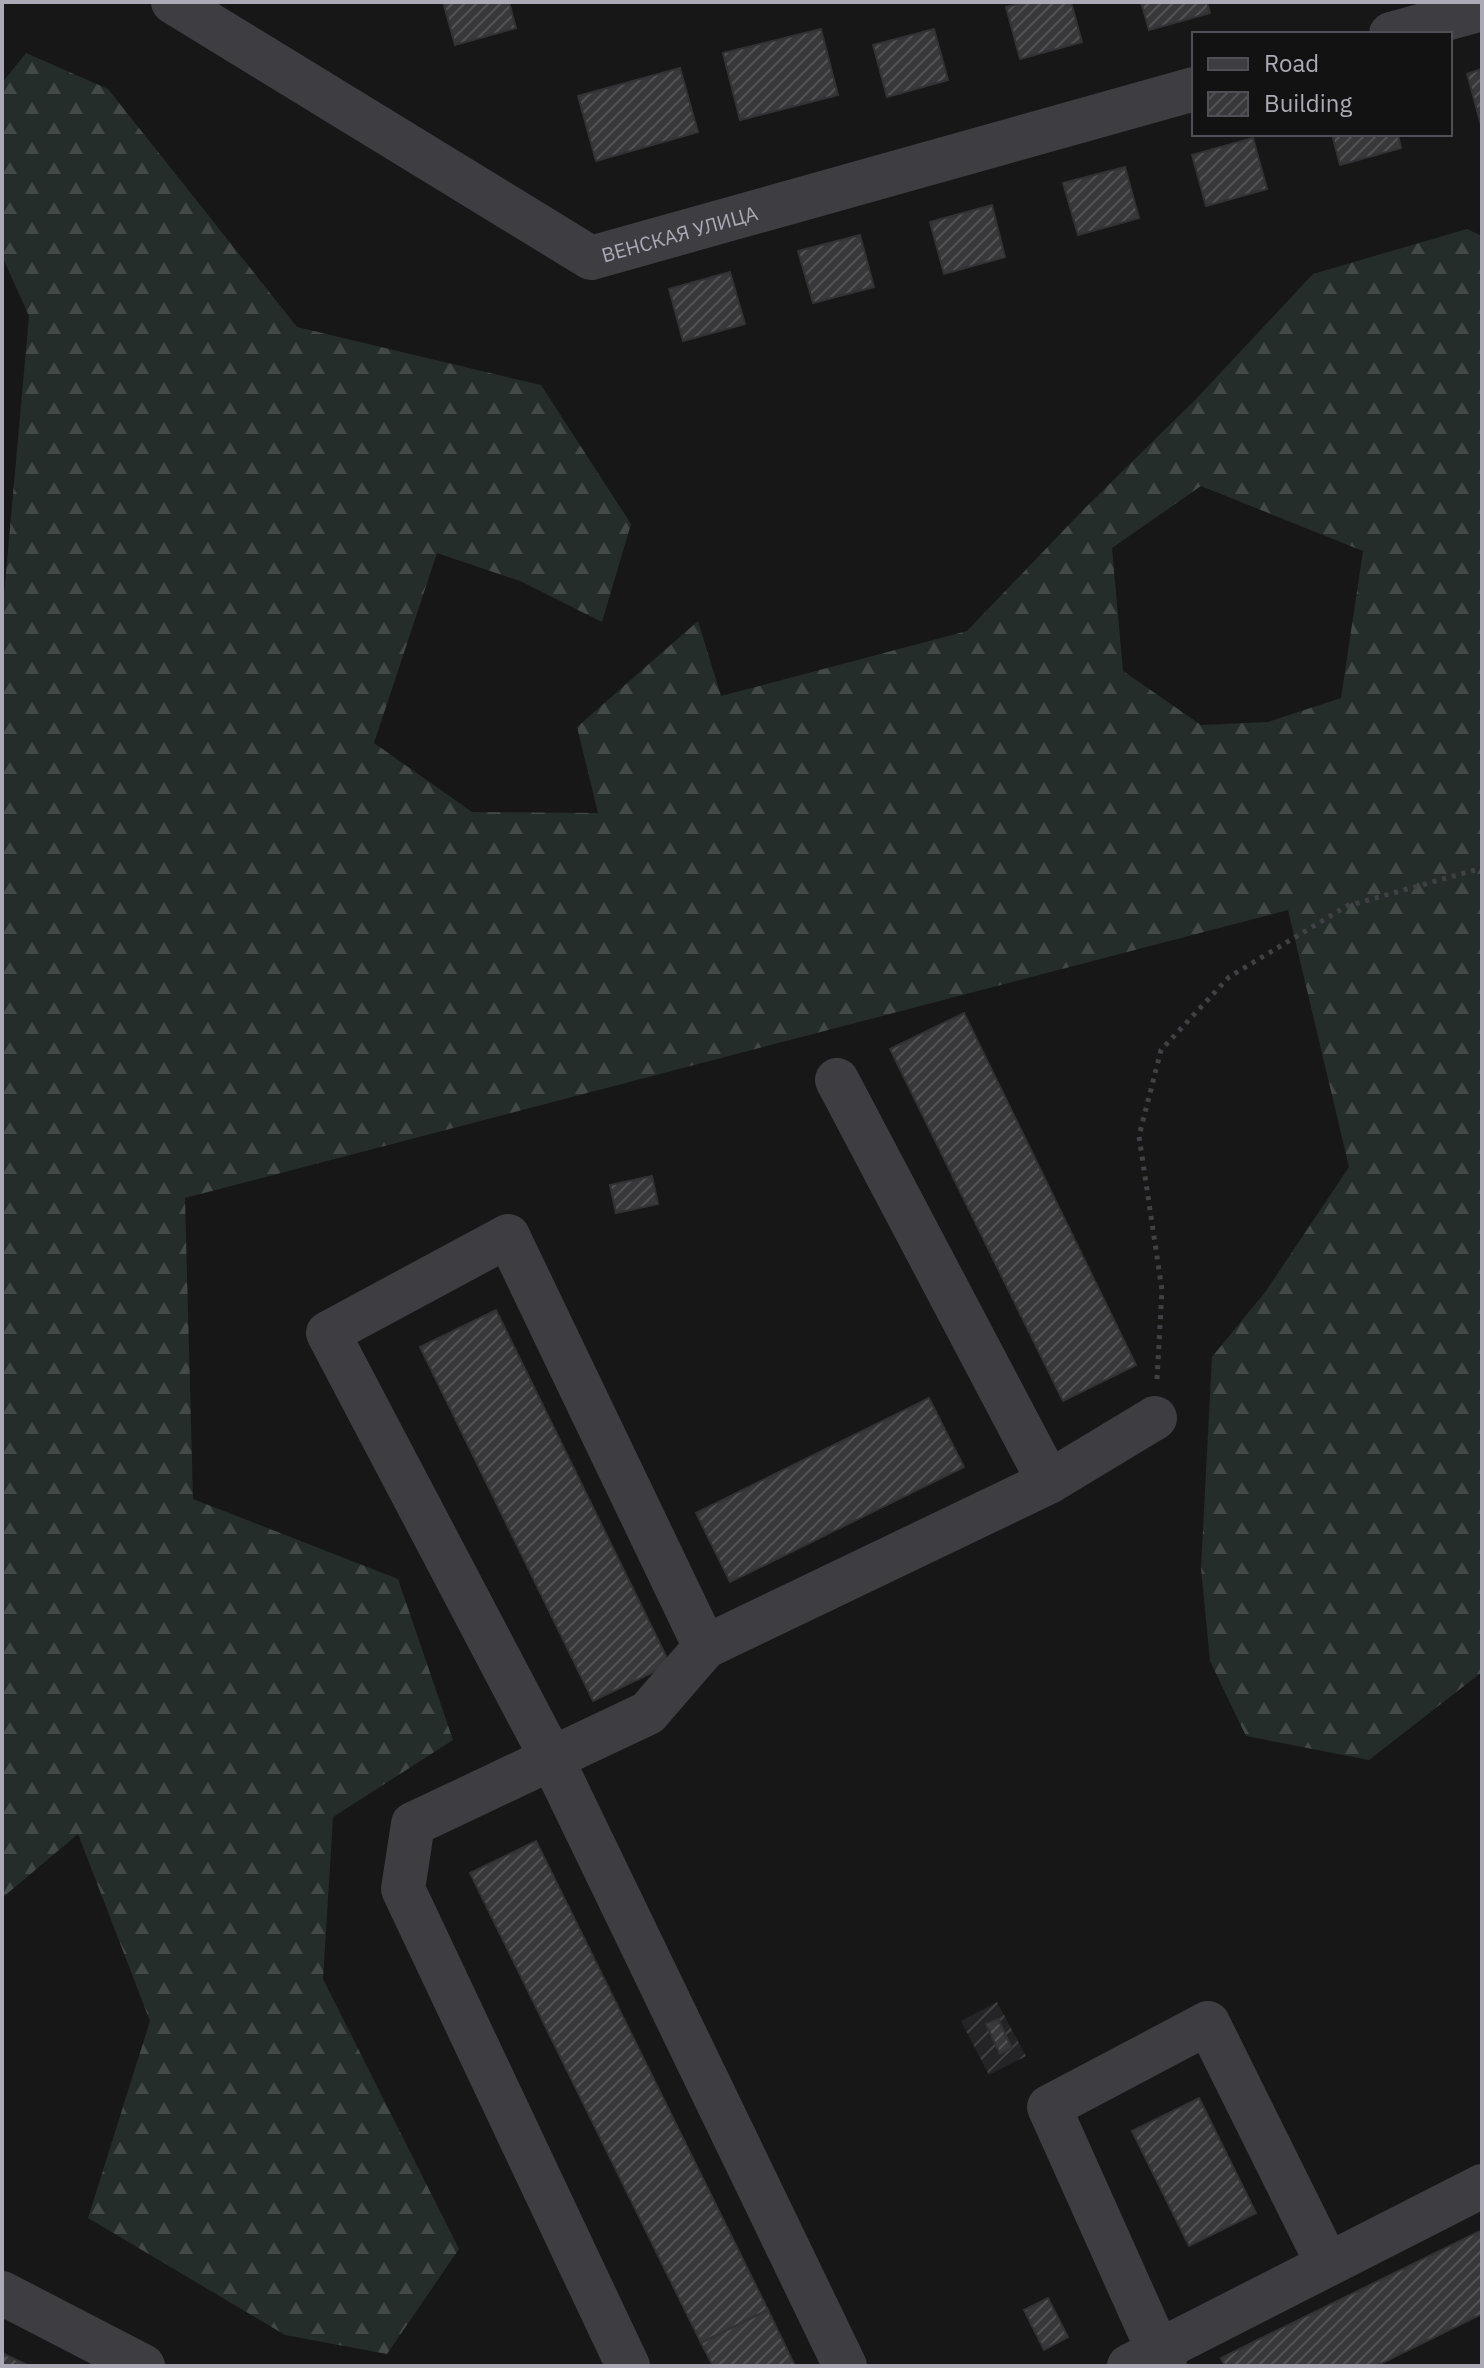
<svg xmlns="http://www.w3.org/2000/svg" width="1484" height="2368" viewBox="0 0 1484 2368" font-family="'IBM Plex Sans',sans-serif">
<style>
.industrial{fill:url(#industrial-furrows)}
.forest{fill:url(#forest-firs);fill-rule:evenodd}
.building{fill:url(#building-hatch);stroke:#323134;stroke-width:2}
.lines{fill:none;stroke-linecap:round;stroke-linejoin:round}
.path{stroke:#414046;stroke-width:5;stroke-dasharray:4 6;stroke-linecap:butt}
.minor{stroke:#3e3d42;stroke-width:44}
.labels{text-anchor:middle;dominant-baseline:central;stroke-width:6;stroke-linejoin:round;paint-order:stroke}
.street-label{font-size:20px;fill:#acaab7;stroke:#121213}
</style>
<defs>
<pattern id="industrial-furrows" width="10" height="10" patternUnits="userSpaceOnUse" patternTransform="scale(2)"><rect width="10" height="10" fill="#242325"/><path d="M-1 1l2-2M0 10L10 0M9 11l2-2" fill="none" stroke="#414042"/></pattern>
<pattern id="forest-firs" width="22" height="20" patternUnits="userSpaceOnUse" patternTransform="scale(2)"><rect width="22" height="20" fill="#252d2a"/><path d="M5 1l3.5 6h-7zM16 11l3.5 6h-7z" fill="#424947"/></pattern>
<pattern id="building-hatch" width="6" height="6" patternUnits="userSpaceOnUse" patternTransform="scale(2)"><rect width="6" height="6" fill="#38373a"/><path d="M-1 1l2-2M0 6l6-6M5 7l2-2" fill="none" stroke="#525154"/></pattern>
</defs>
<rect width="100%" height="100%" fill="#171718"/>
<polygon class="industrial" points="997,2002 1026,2056 989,2075 961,2021"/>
<path class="forest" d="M 26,53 L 108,89 L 297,327 L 541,385 L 631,524 L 602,622 L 520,581 L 437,553 L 374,743 L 472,812 L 598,813 L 577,727 L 698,621 L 721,696 L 967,631 L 1085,508 L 1197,398 L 1313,274 L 1467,229 L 1482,236 L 1482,1672 L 1369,1760 L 1246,1736 L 1210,1661 L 1201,1568 L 1212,1357 L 1266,1291 L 1349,1167 L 1288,910 L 185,1198 L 193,1499 L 398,1579 L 453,1740 L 333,1817 L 323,1979 L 459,2249 L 387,2354 L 285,2335 L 88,2218 L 150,2021 L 78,1834 L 2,1898 L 2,617 L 29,316 L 2,256 L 2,83 ZM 1201,486 L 1363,551 L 1341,698 L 1268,722 L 1201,725 L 1123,671 L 1112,548 Z"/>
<g class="building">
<polygon points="443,2 509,2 516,28 455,45"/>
<polygon points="1026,2 1071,2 1082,42 1020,59 1006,7"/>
<polygon points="1141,2 1207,2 1210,13 1149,30"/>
<polygon points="821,29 838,95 740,120 723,53"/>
<polygon points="934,29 948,80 887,97 873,45"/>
<polygon points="680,68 698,132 596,161 578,96"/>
<polygon points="1482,69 1482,125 1481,125 1467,74"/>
<polygon points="1332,134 1398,134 1401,148 1340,165"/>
<polygon points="1253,138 1267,189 1206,206 1192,155"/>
<polygon points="1125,167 1139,218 1078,235 1063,183"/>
<polygon points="992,205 1005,257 944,274 930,222"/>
<polygon points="860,235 874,287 813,303 798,251"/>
<polygon points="730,272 745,324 683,341 669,289"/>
<polygon points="964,1013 1136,1365 1063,1401 890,1049"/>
<polygon points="652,1176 658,1204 616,1213 610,1185"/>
<polygon points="496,1310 670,1664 593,1701 420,1347"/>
<polygon points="929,1398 964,1467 730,1582 696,1513"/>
<polygon points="536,1841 768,2310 701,2343 470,1873"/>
<polygon points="998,2019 1012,2048 1000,2054 986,2024"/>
<polygon points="1199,2098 1256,2213 1189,2246 1132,2131"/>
<polygon points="1482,2230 1482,2314 1376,2366 1225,2366 1221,2358"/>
<polygon points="1048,2298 1068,2337 1044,2350 1024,2310"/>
<polygon points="768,2310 795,2366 713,2366 701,2343"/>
<polygon points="2,2353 29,2366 2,2366"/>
</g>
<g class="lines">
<polyline class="path" points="1157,1379 1162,1290 1139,1136 1161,1050 1229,977 1347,906 1482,868"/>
<g class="minor">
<path id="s1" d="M 173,2 L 591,258 L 1194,89"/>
<polyline points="1391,34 1482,9"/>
<polyline points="1049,1482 1155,1418"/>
<polyline points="705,1647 508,1236 328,1333 552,1759 845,2366"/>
<polyline points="2,2293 143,2366"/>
<polyline points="628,2366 403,1889 413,1824 648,1713 705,1647 1049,1482 837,1080"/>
<polyline points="1129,2366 1482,2186"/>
<polyline points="1165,2366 1049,2107 1208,2023 1327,2263"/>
</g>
</g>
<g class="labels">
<g class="street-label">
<text stroke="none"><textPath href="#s1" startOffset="582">ВЕНСКАЯ УЛИЦА</textPath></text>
</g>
</g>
<rect width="1484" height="2368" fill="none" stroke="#acaab7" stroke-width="8"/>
<rect x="1192" y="32" width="260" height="104" fill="#121213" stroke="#504f55" stroke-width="2"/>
<rect x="1208" y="58" width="40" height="12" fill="#3e3d42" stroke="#504f55" stroke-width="2"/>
<text x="1264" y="72" font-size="24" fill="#acaab7">Road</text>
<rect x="1208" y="92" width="40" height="24" fill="url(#building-hatch)" stroke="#504f55" stroke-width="2"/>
<text x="1264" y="112" font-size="24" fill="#acaab7">Building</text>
</svg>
